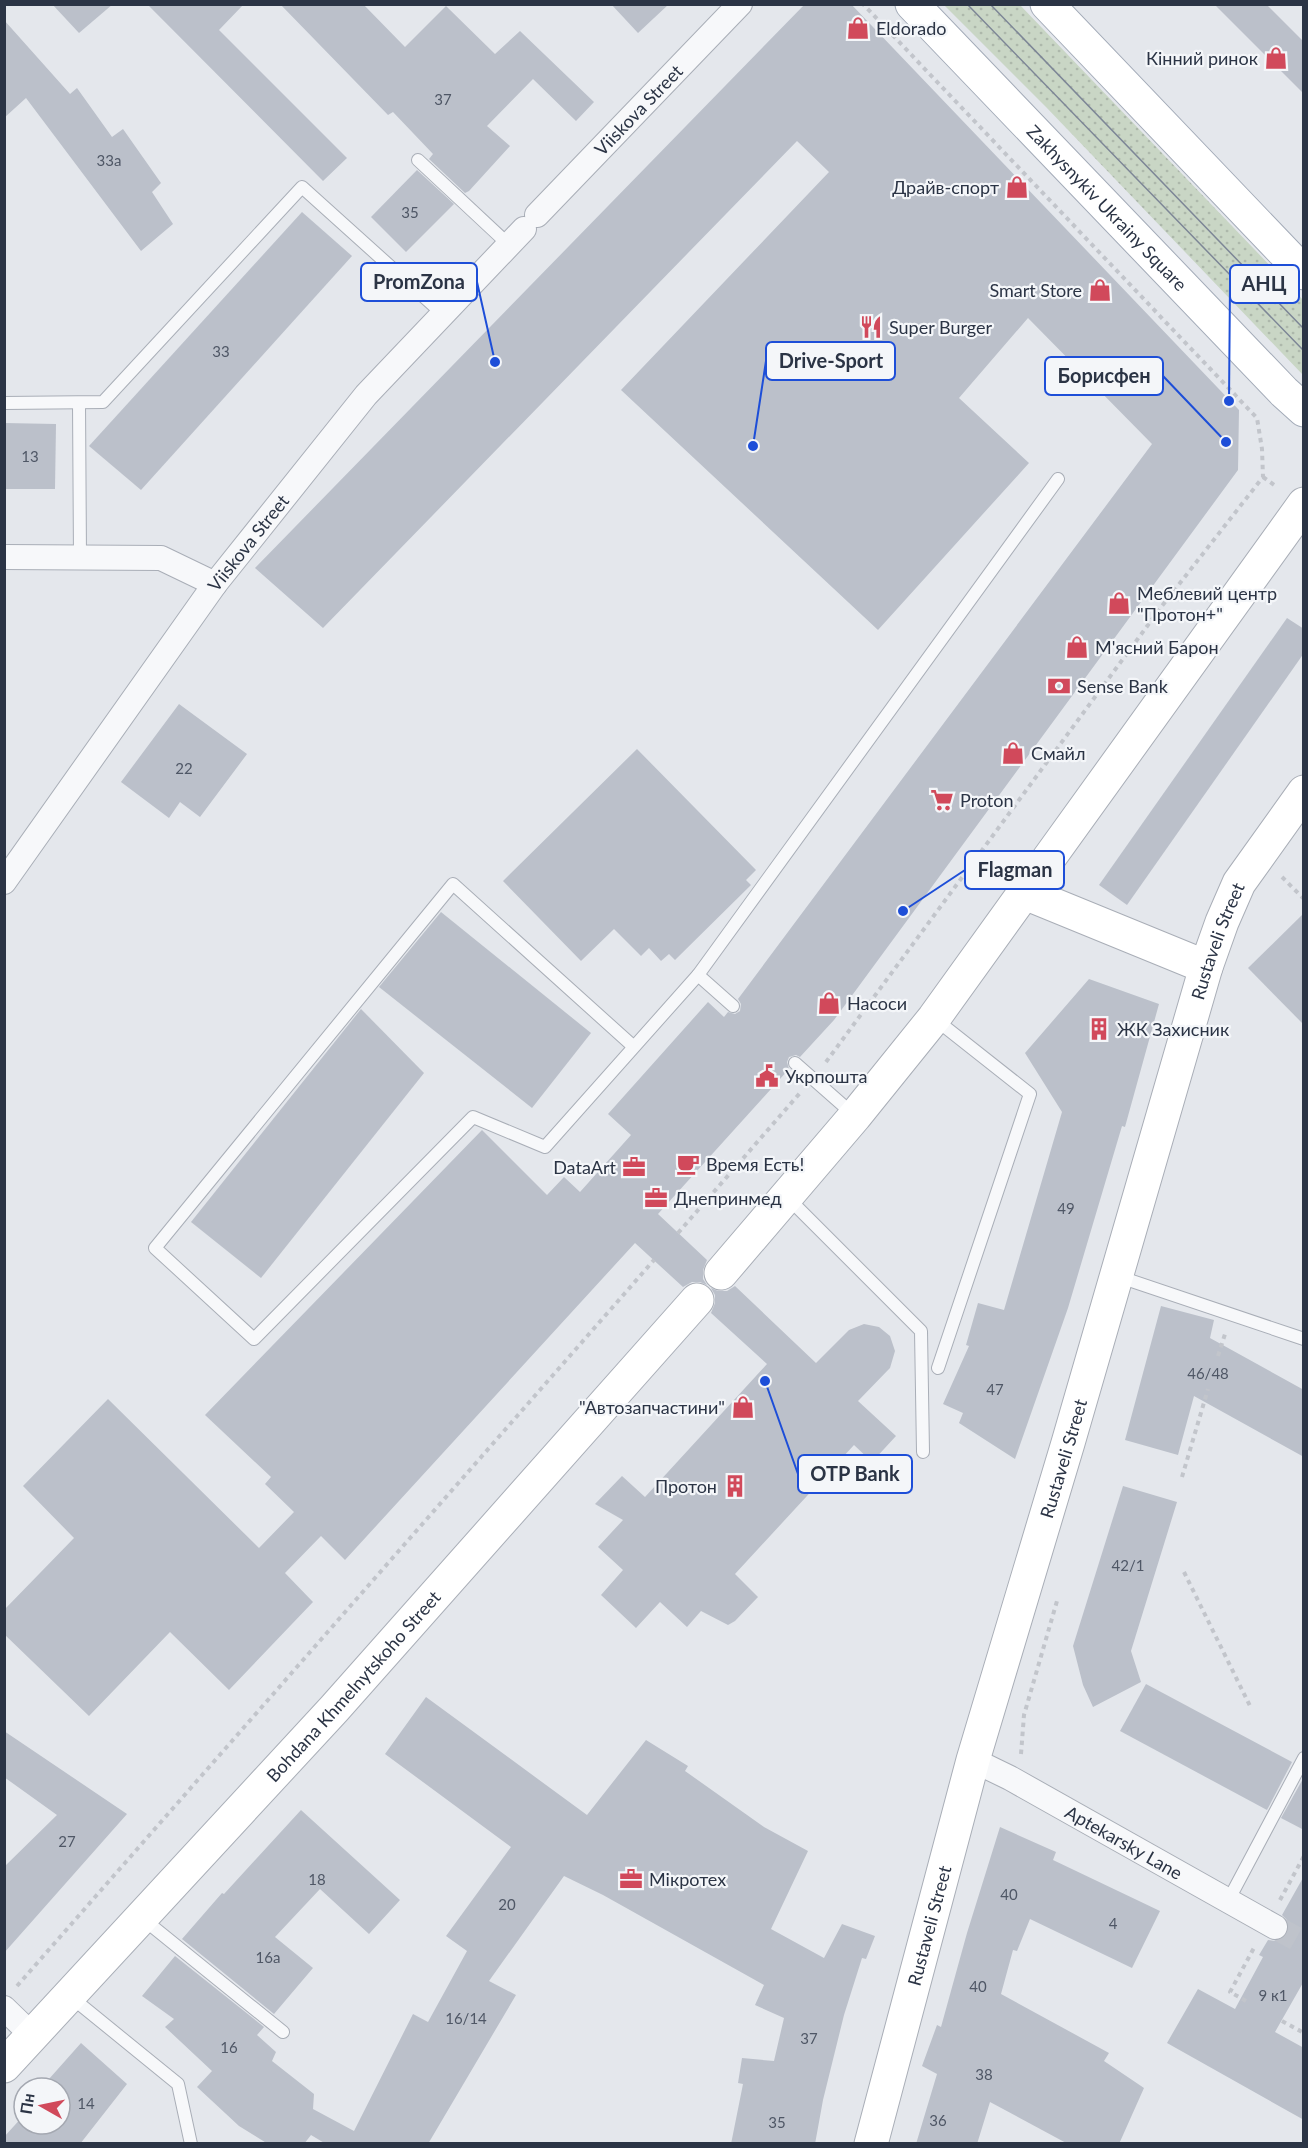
<svg xmlns="http://www.w3.org/2000/svg" width="1308" height="2148" viewBox="0 0 1308 2148" font-family="Lato,sans-serif">
<style>
.grass{fill:url(#grass-dots)}
.building{fill:#bbc0ca}
.lines{fill:none;stroke-linecap:round;stroke-linejoin:round}
.street-tunnel{stroke:#bfc3cb;stroke-width:24;stroke-dasharray:24 12;stroke-linecap:butt}
.lane-casing{stroke:#a9aeb7;stroke-width:14}
.street-casing{stroke:#a9aeb7;stroke-width:26}
.secondary-casing{stroke:#a9aeb7;stroke-width:35}
.primary-casing{stroke:#a3abb8;stroke-width:35}
.path{stroke:#c2c5cb;stroke-width:4;stroke-dasharray:4.5 4.5;stroke-linecap:butt}
.lane{stroke:#f7f8fa;stroke-width:12}
.street{stroke:#f7f8fa;stroke-width:24}
.secondary{stroke:#fff;stroke-width:33}
.primary{stroke:#fff;stroke-width:33}
.tram{stroke:#7d8696;stroke-width:1.5}
.labels{text-anchor:middle;dominant-baseline:central;stroke-width:4.5;stroke-linejoin:round;paint-order:stroke}
.number-label{font-size:15px;fill:#4f5766}
.poi-label{font-size:18px;fill:#2b3445;stroke:#f4f6f9;text-anchor:start}
.street-label{font-size:18px;fill:#2b3445;stroke:#f4f6f9}
.leader{fill:none;stroke:#1d4ed8;stroke-width:2}
.callout-dot{fill:#1d4ed8;stroke:#f4f6f9;stroke-width:2}
.callout{fill:#f4f6f9;stroke:#1d4ed8;stroke-width:2}
.callout-label{font-size:20px;text-anchor:middle;font-weight:bold;fill:#2b3445}
</style>
<defs>
<pattern id="grass-dots" width="8" height="8" patternUnits="userSpaceOnUse" patternTransform="scale(1.5)"><rect width="8" height="8" fill="#c9d6c5"/><path d="M2 2h.1M6 6h.1" fill="none" stroke="#adb8ab" stroke-width="1.8" stroke-linecap="round"/></pattern>
</defs>
<rect width="100%" height="100%" fill="#e4e7ec"/>
<polygon class="grass" points="944,5 1020,5 1303,300 1303,375 1046,107"/>
<g class="building">
<polygon points="52,4 113,4 79,33"/>
<polygon points="147,4 244,4 219,30 347,158 323,181"/>
<polygon points="280,4 363,4 405,47 446,6 495,54 520,31 594,102 576,121 533,79 487,126 510,146 469,191 465,193 429,159 433,154 393,112 388,115"/>
<polygon points="611,4 669,4 638,33"/>
<polygon points="805,4 851,4 1239,410 1238,470 834,1020 800,1057 796,1055 789,1057 787,1062 789,1069 658,1214 707,1260 703,1270 703,1279 707,1285 700,1282 692,1282 683,1287 635,1243 345,1560 321,1536 285,1573 313,1602 229,1690 170,1632 89,1716 4,1634 4,1610 74,1538 23,1486 108,1399 259,1548 294,1512 265,1484 271,1477 205,1415 482,1130 547,1195 564,1177 580,1192 631,1135 608,1114 708,1002 724,1017 728,1012 735,1014 740,1011 741,1004 738,999 1152,444 1028,318 959,398 1029,463 878,630 621,390 829,172 797,141 323,628 255,568"/>
<polygon points="1214,4 1266,4 1304,42 1304,94"/>
<polygon points="4,20 70,94 77,88 112,137 123,129 161,183 152,192 173,224 141,251 26,98 4,118"/>
<polygon points="417,170 454,204 406,252 371,217"/>
<polygon points="302,212 352,256 141,490 89,446"/>
<polygon points="4,423 56,424 55,489 4,489"/>
<polygon points="1287,618 1304,629 1304,653 1127,905 1099,885"/>
<polygon points="179,704 247,754 200,817 180,802 169,818 121,782"/>
<polygon points="637,749 756,870 746,880 751,885 675,960 669,954 661,961 649,948 641,956 614,929 581,961 503,881"/>
<polygon points="441,912 591,1033 532,1108 379,987"/>
<polygon points="1304,913 1304,1025 1248,968"/>
<polygon points="1089,979 1159,1004 1125,1127 1122,1126 1068,1308 1015,1459 959,1423 963,1413 943,1404 969,1346 966,1345 978,1303 1004,1310 1062,1112 1025,1053"/>
<polygon points="361,1009 424,1073 261,1278 191,1222"/>
<polygon points="735,1286 816,1363 849,1330 864,1324 879,1327 890,1336 895,1351 890,1368 858,1401 896,1436 872,1462 854,1445 735,1574 758,1597 735,1621 728,1625 701,1611 687,1627 660,1602 636,1628 601,1595 623,1570 598,1547 623,1520 595,1504 622,1476 645,1497 767,1364 711,1313 715,1303 715,1295 711,1288 718,1291 727,1291"/>
<polygon points="1161,1306 1214,1320 1210,1338 1304,1390 1304,1457 1194,1396 1178,1455 1125,1440"/>
<polygon points="1123,1486 1177,1502 1131,1651 1141,1682 1093,1707 1083,1685 1073,1646"/>
<polygon points="1146,1684 1292,1762 1267,1810 1120,1731"/>
<polygon points="426,1697 587,1815 646,1740 688,1766 685,1771 764,1827 808,1851 771,1929 824,1958 842,1924 875,1936 866,1959 862,1958 844,2015 823,2100 815,2144 731,2144 743,2084 738,2083 742,2058 774,2061 784,2018 755,2005 764,1985 603,1895 564,1876 489,1981 516,1995 428,2144 326,2144 311,2135 304,2144 268,2144 239,2126 197,2087 212,2071 165,2027 174,2019 142,1996 175,1956 264,2027 257,2035 276,2052 272,2061 314,2094 313,2109 354,2131 413,2014 428,2022 467,1951 446,1936 511,1847 385,1754"/>
<polygon points="4,1731 127,1814 4,1953 4,1867 57,1815 4,1777"/>
<polygon points="1304,1777 1304,1830 1281,1818"/>
<polygon points="301,1810 400,1900 369,1934 320,1889 275,1937 313,1968 274,2014 182,1939 222,1893 224,1894"/>
<polygon points="1000,1827 1056,1852 1053,1860 1160,1911 1132,1968 1030,1919 1017,1951 1013,1950 1001,1994 1109,2053 1104,2061 1144,2088 1119,2144 1068,2144 990,2102 977,2144 916,2144 937,2074 922,2066 937,2025 941,2027 967,1933"/>
<polygon points="1304,1876 1304,1981 1275,2032 1304,2048 1304,2120 1167,2043 1198,1989 1235,2009 1263,1957 1259,1955 1268,1940 1275,1941 1282,1939 1288,1933 1289,1927 1287,1920 1282,1915"/>
<polygon points="81,2043 127,2084 80,2144 4,2144 4,2137 24,2115 24,2124 60,2124 60,2088 41,2088"/>
</g>
<g class="lines">
<polyline class="street-tunnel" points="1275,1927 1304,1943"/>
<g class="lane-casing">
<g id="lane">
<polyline points="418,160 509,245"/>
<polyline points="4,403 103,402 302,187 443,314"/>
<polyline points="79,403 80,557"/>
<polyline points="733,1006 698,975 1058,479"/>
<polyline points="935,1019 1030,1094 938,1368"/>
<polyline points="634,1047 453,884 155,1248 254,1339 473,1117 545,1147 698,975"/>
<polyline points="795,1063 854,1115"/>
<polyline points="787,1197 921,1331 923,1452"/>
<polyline points="1117,1276 1304,1339"/>
<polyline points="1228,1901 1304,1758"/>
<polyline points="142,1918 283,2032"/>
<polyline points="71,1997 178,2084 191,2144"/>
</g>
</g>
<g class="street-casing">
<g id="street">
<path id="s1" d="M 537,215 L 740,4"/>
<polyline points="4,557 161,558 215,584"/>
<path id="s2" d="M 4,882 L 215,584 L 366,395 L 524,229"/>
<path id="s3" d="M 973,1760 L 1010,1778 L 1275,1927"/>
<polyline points="4,2008 33,2036"/>
</g>
</g>
<g class="secondary-casing">
<g id="secondary">
<polyline points="1025,893 1206,967"/>
<polyline points="721,1273 855,1116 934,1018 1304,504"/>
<path id="s4" d="M 4,2066 L 334,1709 L 697,1300"/>
<path id="s5" d="M 871,2144 L 973,1760 L 1068,1443 L 1206,967 L 1222,922 L 1239,883 L 1304,792"/>
</g>
</g>
<g class="primary-casing">
<g id="primary">
<path id="s6" d="M 912,4 L 1284,392 L 1304,410"/>
<polyline points="1047,4 1304,273"/>
</g>
</g>
<g class="path">
<polyline points="1263,477 1277,487"/>
<polyline points="1282,877 1304,899"/>
<polyline points="826,1062 1162,606 1263,477 1262,449 1257,418 863,4"/>
<polyline points="678,1233 800,1093"/>
<polyline points="1218,1356 1225,1334"/>
<polyline points="1182,1477 1208,1389"/>
<polyline points="1184,1572 1251,1708"/>
<polyline points="1021,1754 1024,1715 1057,1601"/>
<polyline points="1280,1900 1304,1856"/>
<polyline points="17,1986 654,1260"/>
<polyline points="1246,2001 1230,1992 1255,1946"/>
<polyline points="1282,2021 1304,2033"/>
</g>
<use href="#lane" class="lane"/>
<use href="#street" class="street"/>
<use href="#secondary" class="secondary"/>
<use href="#primary" class="primary"/>
<g class="tram">
<polyline points="967,4 1304,351"/>
<polyline points="990,4 1304,329"/>
</g>
</g>
<defs>
<g id="shop-bare" transform="scale(1.8)"><path d="M-5-2.5h2.3a2.7 3.5 0 0 1 5.4 0H5L5.5 6h-11ZM-1.5-2.5h3a1.5 2.3 0 0 0-3 0Z" fill="#d1495b" stroke="#f4f6f9" stroke-width="2.5" paint-order="stroke"/></g>
<g id="restaurant-bare" transform="scale(1.8)"><path d="M-5-6h1v4h1v-4h1v4h1v-4h1v5L-1.5 .5V6h-2V.5L-5-1ZM5-6V6H3V1.5H1.5Q1.5-4 5-6Z" fill="#d1495b" stroke="#f4f6f9" stroke-width="2.5" paint-order="stroke"/></g>
<g id="bank-bare" transform="scale(1.8)"><path d="M-6-4H6V4H-6ZM0-2.3a2.3 2.3 0 1 0 0 4.6a2.3 2.3 0 1 0 0-4.6Z" fill="#d1495b" stroke="#f4f6f9" stroke-width="2.5" paint-order="stroke"/></g>
<g id="supermarket-bare" transform="scale(1.8)"><path d="M-6-5.5h2.5l.6 2H6L4.5 2H-2.5L-4.4-4H-6ZM-1.5 3.2a1.3 1.3 0 1 0 .1 0ZM3 3.2a1.3 1.3 0 1 0 .1 0Z" fill="#d1495b" stroke="#f4f6f9" stroke-width="2.5" paint-order="stroke"/></g>
<g id="building-bare" transform="scale(1.8)"><path d="M-4-6H4V6H1V3H-1V6H-4ZM-2.5-4.3h1.7v1.8h-1.7ZM.8-4.3h1.7v1.8H.8ZM-2.5-1h1.7V.8h-1.7ZM.8-1h1.7V.8H.8Z" fill="#d1495b" stroke="#f4f6f9" stroke-width="2.5" paint-order="stroke"/></g>
<g id="civic-bare" transform="scale(1.8)"><path d="M-.6-6.5H3V-4.5H.6V-3L4-1V1h2V6H-6V1h2V-1L-.6-3ZM-1.2 2.5V6h2.4V2.5Z" fill="#d1495b" stroke="#f4f6f9" stroke-width="2.5" paint-order="stroke"/></g>
<g id="cafe-bare" transform="scale(1.8)"><path d="M-5.5-4.5H6V0H3Q3 3.5 0 3.5H-2.5Q-5.5 3.5-5.5 0ZM3-3.2v2h1.7v-2ZM-6 4.5H4V6H-6Z" fill="#d1495b" stroke="#f4f6f9" stroke-width="2.5" paint-order="stroke"/></g>
<g id="office-bare" transform="scale(1.8)"><path d="M-6-3h4V-5.5h4V-3h4V5H-6ZM-1-4.5V-3h2v-1.5ZM-6 0V1H6V0Z" fill="#d1495b" stroke="#f4f6f9" stroke-width="2.5" paint-order="stroke"/></g>
</defs>
<g fill-rule="evenodd">
<use href="#shop-bare" x="858" y="28"/>
<use href="#shop-bare" x="1276" y="58"/>
<use href="#shop-bare" x="1017" y="187"/>
<use href="#shop-bare" x="1100" y="290"/>
<use href="#restaurant-bare" x="871" y="327"/>
<use href="#shop-bare" x="1119" y="603"/>
<use href="#shop-bare" x="1077" y="647"/>
<use href="#bank-bare" x="1059" y="686"/>
<use href="#shop-bare" x="1013" y="753"/>
<use href="#supermarket-bare" x="942" y="800"/>
<use href="#shop-bare" x="829" y="1003"/>
<use href="#building-bare" x="1099" y="1029"/>
<use href="#civic-bare" x="767" y="1076"/>
<use href="#cafe-bare" x="688" y="1164"/>
<use href="#office-bare" x="634" y="1167"/>
<use href="#office-bare" x="656" y="1198"/>
<use href="#shop-bare" x="743" y="1407"/>
<use href="#building-bare" x="735" y="1486"/>
<use href="#office-bare" x="631" y="1879"/>
</g>
<g class="labels">
<g class="number-label">
<text x="443" y="99">37</text>
<text x="109" y="160">33а</text>
<text x="410" y="212">35</text>
<text x="221" y="351">33</text>
<text x="30" y="456">13</text>
<text x="184" y="768">22</text>
<text x="1066" y="1208">49</text>
<text x="1208" y="1373">46/48</text>
<text x="995" y="1389">47</text>
<text x="1128" y="1565">42/1</text>
<text x="67" y="1841">27</text>
<text x="317" y="1879">18</text>
<text x="1009" y="1894">40</text>
<text x="507" y="1904">20</text>
<text x="1113" y="1923">4</text>
<text x="268" y="1957">16а</text>
<text x="978" y="1986">40</text>
<text x="1273" y="1995">9 к1</text>
<text x="466" y="2018">16/14</text>
<text x="809" y="2038">37</text>
<text x="229" y="2047">16</text>
<text x="984" y="2074">38</text>
<text x="86" y="2103">14</text>
<text x="938" y="2120">36</text>
<text x="777" y="2122">35</text>
</g>
<g class="poi-label">
<text x="876" y="28">Eldorado</text>
<text x="1258" y="58" text-anchor="end">Кінний ринок</text>
<text x="999" y="187" text-anchor="end">Драйв-спорт</text>
<text x="1082" y="290" text-anchor="end">Smart Store</text>
<text x="889" y="327">Super Burger</text>
<text x="1137" y="593">Меблевий центр<tspan x="1137" dy="21">"Протон+"</tspan></text>
<text x="1095" y="647">М'ясний Барон</text>
<text x="1077" y="686">Sense Bank</text>
<text x="1031" y="753">Смайл</text>
<text x="960" y="800">Proton</text>
<text x="847" y="1003">Насоси</text>
<text x="1117" y="1029">ЖК Захисник</text>
<text x="785" y="1076">Укрпошта</text>
<text x="706" y="1164">Время Есть!</text>
<text x="616" y="1167" text-anchor="end">DataArt</text>
<text x="674" y="1198">Днепринмед</text>
<text x="725" y="1407" text-anchor="end">"Автозапчастини"</text>
<text x="717" y="1486" text-anchor="end">Протон</text>
<text x="649" y="1879">Мікротех</text>
</g>
<g class="street-label">
<text stroke="none"><textPath href="#s1" startOffset="146">Viiskova Street</textPath></text>
<text stroke="none"><textPath href="#s6" startOffset="282">Zakhysnykiv Ukrainy Square</textPath></text>
<text stroke="none"><textPath href="#s2" startOffset="418">Viiskova Street</textPath></text>
<text stroke="none"><textPath href="#s5" startOffset="1252">Rustaveli Street</textPath></text>
<text stroke="none"><textPath href="#s5" startOffset="712">Rustaveli Street</textPath></text>
<text stroke="none"><textPath href="#s4" startOffset="516">Bohdana Khmelnytskoho Street</textPath></text>
<text stroke="none"><textPath href="#s3" startOffset="172">Aptekarsky Lane</textPath></text>
<text stroke="none"><textPath href="#s5" startOffset="226">Rustaveli Street</textPath></text>
</g>
</g>
<path class="leader" d="M495 362L477 282M1229 401L1230 284M753 446L766 361M1226 442L1163 376M903 911L965 870M765 1381L798 1474"/>
<g class="callout-dot">
<circle cx="495" cy="362" r="6"/>
<circle cx="1229" cy="401" r="6"/>
<circle cx="753" cy="446" r="6"/>
<circle cx="1226" cy="442" r="6"/>
<circle cx="903" cy="911" r="6"/>
<circle cx="765" cy="1381" r="6"/>
</g>
<g class="callout">
<rect x="361" y="263" width="116" height="38" rx="6"/>
<rect x="1230" y="265" width="69" height="38" rx="6"/>
<rect x="766" y="342" width="129" height="38" rx="6"/>
<rect x="1045" y="357" width="118" height="38" rx="6"/>
<rect x="965" y="851" width="99" height="38" rx="6"/>
<rect x="798" y="1455" width="114" height="38" rx="6"/>
</g>
<g class="callout-label">
<text x="419" y="289">PromZona</text>
<text x="1264" y="291">АНЦ</text>
<text x="831" y="368">Drive-Sport</text>
<text x="1104" y="383">Борисфен</text>
<text x="1015" y="877">Flagman</text>
<text x="855" y="1481">OTP Bank</text>
</g>
<rect width="1308" height="2148" fill="none" stroke="#2b3445" stroke-width="12"/>
<g transform="translate(42 2106) rotate(279)"><circle r="28" fill="#f4f6f9" stroke="#a4a8b1" stroke-width="1.5"/>
<path d="M0-4.5L10 22L0 15L-10 22Z" fill="#d1495b"/>
<text y="-9" font-size="16" font-weight="bold" text-anchor="middle" fill="#2b3445">Пн</text>
</g>
</svg>
